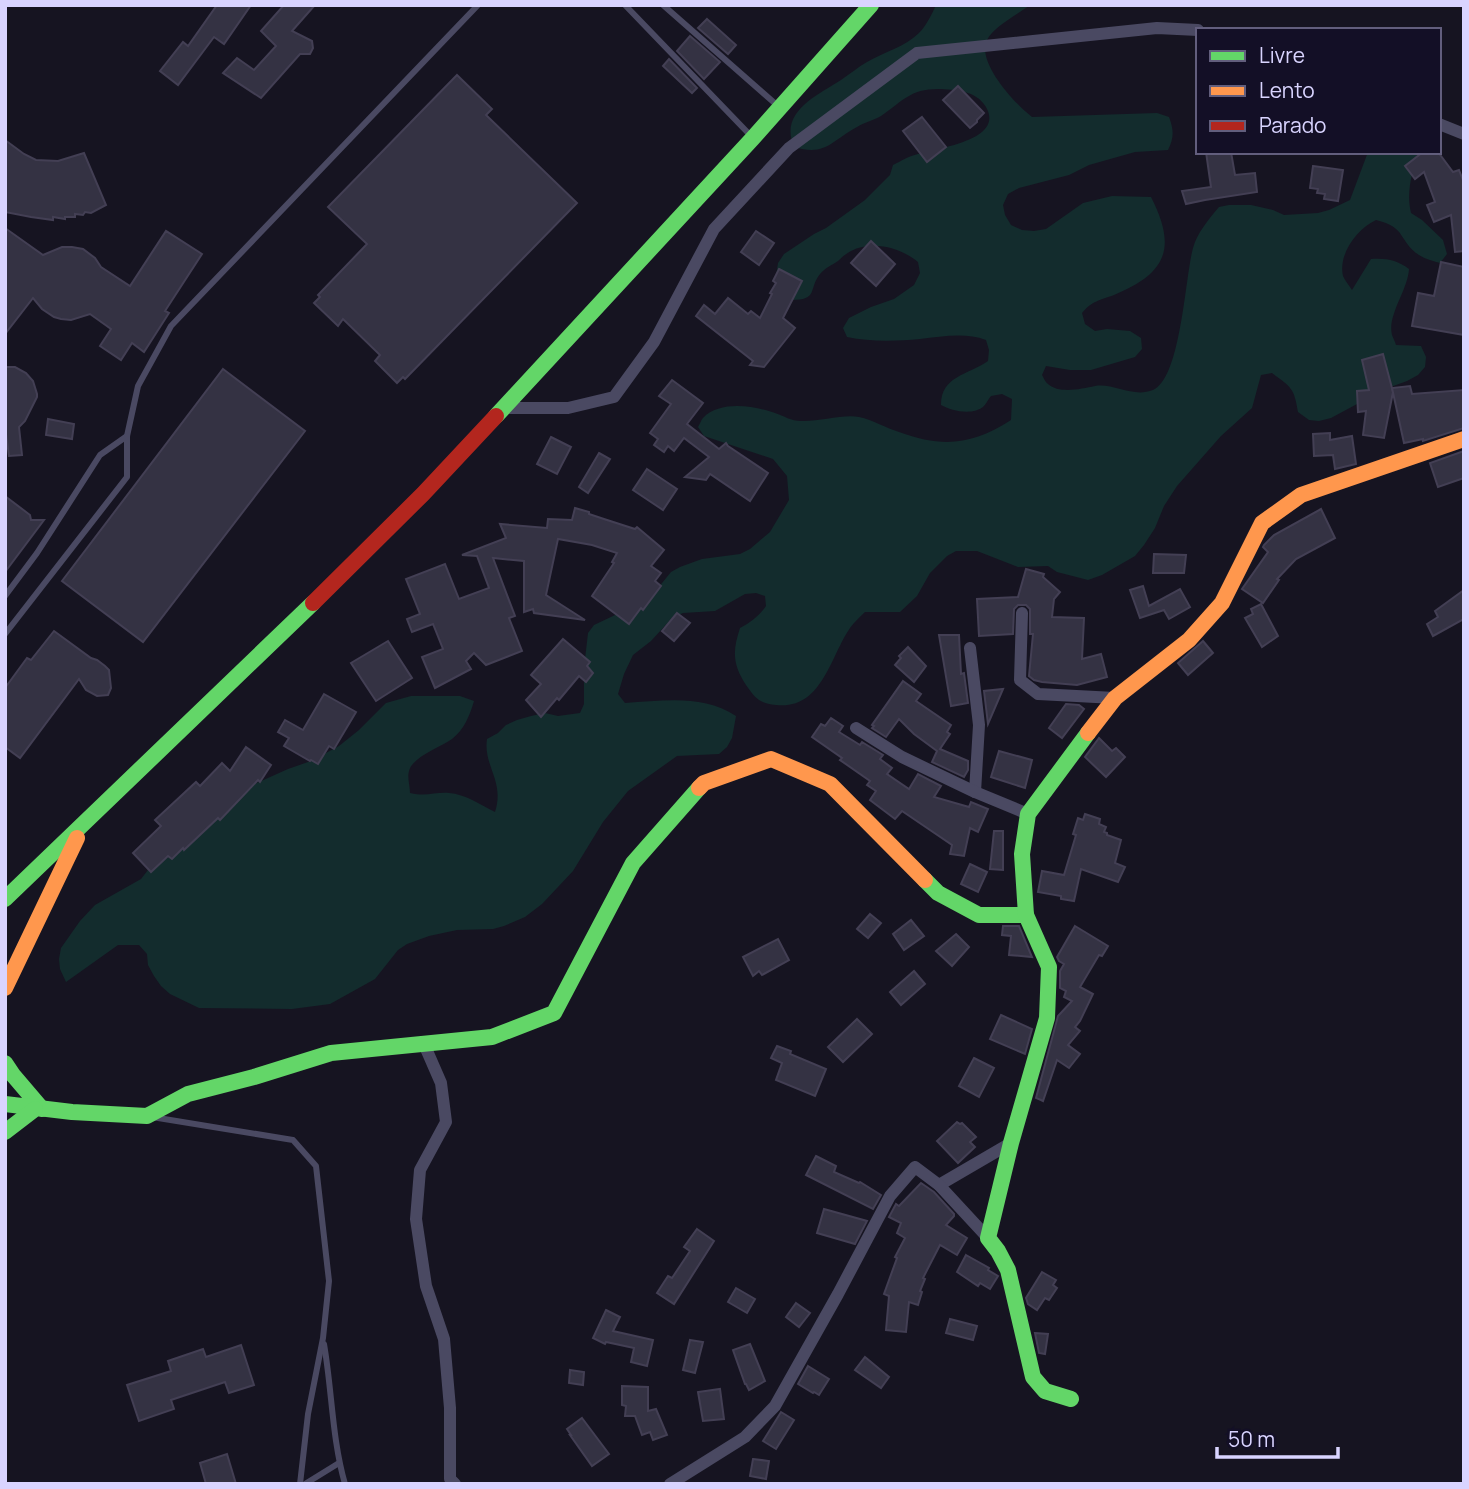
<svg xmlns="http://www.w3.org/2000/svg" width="1469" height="1489" viewBox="0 0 1469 1489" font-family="Manrope,sans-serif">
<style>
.green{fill:#132c2d}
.building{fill:#343243;stroke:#433f54;stroke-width:2}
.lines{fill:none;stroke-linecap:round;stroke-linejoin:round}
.lane{stroke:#4a4962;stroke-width:6}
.street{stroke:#4a4962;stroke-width:12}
.fast{stroke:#63d668;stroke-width:16}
.slow{stroke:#ff974d;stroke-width:16}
.jam{stroke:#b3261e;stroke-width:16}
</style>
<rect width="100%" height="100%" fill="#161421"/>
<path class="green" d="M 936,5 L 1030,5 C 1018,14 993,27 987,40 C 976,62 1015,104 1032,117 L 1157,113 L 1169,117 C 1174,130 1174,138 1168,150 L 1135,152 L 1089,165 L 1069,175 L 1019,188 L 1008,194 L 1003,205 L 1005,215 L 1011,225 L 1022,230 L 1034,231 L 1046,229 L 1083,203 L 1112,196 L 1151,197 C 1177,248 1167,273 1114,295 C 1100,300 1092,301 1082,313 L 1085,324 L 1095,331 L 1107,329 L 1130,331 L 1141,338 L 1142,349 L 1135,357 L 1091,370 L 1070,370 L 1046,366 L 1042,375 C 1044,378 1045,382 1048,384 C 1059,394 1081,389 1095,386 C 1114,383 1133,398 1153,390 C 1181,378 1185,277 1193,248 C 1197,233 1209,219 1219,207 L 1229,205 L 1251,205 L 1273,210 L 1284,215 L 1318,213 L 1329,210 L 1350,200 L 1368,152 L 1418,152 C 1412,173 1406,192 1411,213 L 1422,220 L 1443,240 L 1447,254 L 1440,263 C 1433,261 1425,259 1419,255 C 1398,241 1407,227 1376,220 C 1357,229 1338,254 1343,276 C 1345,281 1349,285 1352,290 L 1371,259 C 1387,258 1397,260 1409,269 C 1408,290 1387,315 1392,335 C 1393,338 1395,341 1396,345 L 1421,346 L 1426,357 L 1425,367 L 1418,375 L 1407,381 L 1385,389 L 1331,418 L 1319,421 L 1309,420 L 1298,412 C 1294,388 1292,388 1272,373 L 1261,375 L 1252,408 L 1221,436 L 1177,486 L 1164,506 L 1155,528 L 1144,545 L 1135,556 L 1102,575 L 1088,580 L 1057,572 L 1048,566 L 1018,567 L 977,551 L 956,551 L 947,556 L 930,573 L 917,596 L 900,612 L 865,612 C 860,617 854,622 850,628 C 830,657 822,710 776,705 C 759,703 756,699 746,685 C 733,665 732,652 740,628 C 751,622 759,616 766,606 L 765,596 L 756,593 L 745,594 L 715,611 L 683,613 L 673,617 L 651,641 L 633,655 L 624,674 L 618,694 L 625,703 C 663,701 703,694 736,716 L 732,738 L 727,747 L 719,754 L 677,756 L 628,791 L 603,822 L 573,871 L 542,904 L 525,917 L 504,926 L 493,929 L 457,930 L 429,936 L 407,944 L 398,950 L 375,979 L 330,1004 L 292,1009 L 199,1008 L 170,994 L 161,986 L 154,976 L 148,965 L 147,954 L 139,945 L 118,945 L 66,982 L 60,969 L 59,959 L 61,948 L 80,921 L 95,905 L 141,879 L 148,870 L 194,841 L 230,795 L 288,769 L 311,761 L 339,746 L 359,730 L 386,703 L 411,696 L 460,696 L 474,701 C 470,715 464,730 452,739 C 441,747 412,757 409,771 C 407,777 410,786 410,793 C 427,797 434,792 449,793 C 465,794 481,805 495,812 C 505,781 483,766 487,739 L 498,733 L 506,725 L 517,720 L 531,716 L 545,713 L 558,716 L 580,713 L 584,704 L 584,668 L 588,633 L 594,625 L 649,599 L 671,572 L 680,567 L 702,559 L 740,554 L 750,549 L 770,532 L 789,500 L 787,476 L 773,459 L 704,436 L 698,427 C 700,424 701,420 703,418 C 720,400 755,406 775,413 C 784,416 791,421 801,421 C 818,422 843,414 859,417 C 873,420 886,428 899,432 C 943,448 972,445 1011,420 L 1012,399 L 1002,394 L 991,396 C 990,397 985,405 984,406 C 973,416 952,411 941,405 C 941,376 968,375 988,361 L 989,350 L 986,340 C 964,332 942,337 920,339 C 897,341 870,342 847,337 L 843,328 L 849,318 L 871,307 L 894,299 L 914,285 L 920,273 L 918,262 C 901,248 873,240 851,251 C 847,253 842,257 838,261 C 832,265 825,268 820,274 C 808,289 819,300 791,300 L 777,287 L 776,276 L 778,263 L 784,254 L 814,234 L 826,228 L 865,200 L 890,175 L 893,165 C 901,161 909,156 918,154 C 938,148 1005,140 986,107 C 976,90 955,90 938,89 C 910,89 903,101 881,116 C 874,120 865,122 857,127 C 832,140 826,157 794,147 C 779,112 816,96 841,80 C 850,74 858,67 867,62 C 884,52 905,47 919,33 C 926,26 932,14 936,5 Z"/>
<g class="building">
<polygon points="217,5 251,5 224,44 214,37 178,85 160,71 183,42 188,46"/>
<polygon points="284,5 315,5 292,31 312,41 313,48 310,54 300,54 261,98 223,73 237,58 254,70 276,46 261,31"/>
<polygon points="707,19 736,45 728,54 698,28"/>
<polygon points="690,36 720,62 704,79 677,51"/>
<polygon points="669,59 697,88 692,93 663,66"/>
<polygon points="457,75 492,109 486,115 577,203 405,379 403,377 397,383 375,361 380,355 343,319 338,326 314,303 320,297 318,295 367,244 328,207"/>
<polygon points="958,86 984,113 977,120 977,122 970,128 943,100"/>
<polygon points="922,117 946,147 927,162 903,131"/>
<polygon points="5,140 24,154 36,160 58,161 84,153 106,205 91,213 85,212 83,215 75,214 75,217 65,217 65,219 53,217 53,220 31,217 5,212"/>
<polygon points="1206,152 1231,152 1235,175 1255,173 1257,192 1205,200 1186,204 1182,191 1211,187"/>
<polygon points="1423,152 1438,152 1453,172 1459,170 1464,183 1464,251 1455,252 1451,215 1434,222 1427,205 1435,202 1424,172 1415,179 1405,166"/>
<polygon points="1313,166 1343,170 1338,201 1324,199 1325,194 1317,193 1318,189 1310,188"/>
<polygon points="5,228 43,255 62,247 72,247 83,249 95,258 101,267 130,286 166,231 202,254 165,311 169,313 144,352 132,343 121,360 100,346 111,329 90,314 71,320 61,319 54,317 42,309 33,298 5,334"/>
<polygon points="756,231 774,243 759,265 741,252"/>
<polygon points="871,241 895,264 876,286 851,263"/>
<polygon points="1441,262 1464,267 1464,335 1412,326 1418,293 1434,296"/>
<polygon points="779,269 802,281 783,318 795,328 764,367 750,365 753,361 696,316 704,305 715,314 728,298 748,314 751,311 760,318 772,294 770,293 776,283 773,281"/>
<polygon points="1383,354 1393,392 1384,438 1363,435 1366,411 1358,412 1357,391 1369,390 1362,360"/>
<polygon points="5,367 15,367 26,373 33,381 37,394 37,397 25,421 19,427 22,455 9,456 5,427"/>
<polygon points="223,369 305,431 143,642 62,581"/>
<polygon points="672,380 703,403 687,424 719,449 726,443 728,446 768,473 750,501 710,474 706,480 685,477 709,457 684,438 674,451 668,446 664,452 654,445 658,439 650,433 671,404 659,396"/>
<polygon points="1410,386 1412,394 1464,390 1464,428 1423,441 1423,439 1404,443 1392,388"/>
<polygon points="48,419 74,424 72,439 46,435"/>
<polygon points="1330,433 1330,440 1352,436 1356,464 1335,469 1333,455 1314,456 1313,434"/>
<polygon points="551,437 571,447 557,474 537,464"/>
<polygon points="1464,451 1464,478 1438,487 1430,463"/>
<polygon points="599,453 610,459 588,493 579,487"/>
<polygon points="647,469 677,489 663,510 633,490"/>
<polygon points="5,496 30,515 31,520 44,520 5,572"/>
<polygon points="575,508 589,512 589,514 604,519 635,529 637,527 664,550 651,566 661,573 655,581 661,586 643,610 641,608 629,624 592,596 614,563 612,562 617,553 592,545 558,539 546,595 585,620 534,613 533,609 524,612 524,561 493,558 515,616 509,618 522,651 486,665 474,653 466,661 471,669 435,688 422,657 443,649 433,624 412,632 407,619 420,614 406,579 445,564 459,599 489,588 477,556 462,555 506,538 500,524 547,528 548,519 572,520"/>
<polygon points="1321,509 1335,538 1296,559 1277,579 1279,580 1263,603 1242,589 1268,552 1263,547 1264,545 1274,535"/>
<polygon points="1154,554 1186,555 1184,573 1153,573"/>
<polygon points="1026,569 1044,574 1043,577 1060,592 1054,599 1052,617 1084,618 1082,659 1101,654 1107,677 1077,685 1042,682 1034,680 1029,676 1033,634 1030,634 1030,609 1026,605 1018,605 1014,609 1013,634 979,636 977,599 1018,597"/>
<polygon points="1143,586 1149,606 1180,589 1190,607 1169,619 1164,610 1140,618 1130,590"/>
<polygon points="1464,590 1464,619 1433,636 1427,624 1438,617 1435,611"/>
<polygon points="1261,604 1278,636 1262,647 1245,618 1253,614 1251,609"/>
<polygon points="677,613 690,623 674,641 662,631"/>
<polygon points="54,631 91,658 97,660 105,666 109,670 111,688 108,695 97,696 86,690 79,679 20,758 5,747 5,688 27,658 31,660"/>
<polygon points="939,635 959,635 961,674 964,673 968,703 951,706"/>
<polygon points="563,639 590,662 587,666 593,673 586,682 579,676 559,700 557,698 541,717 526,700 541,684 531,675"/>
<polygon points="388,641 412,678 376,701 351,663"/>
<polygon points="1203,641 1213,653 1188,675 1178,663"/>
<polygon points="908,647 926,666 914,682 895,665 901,658 899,656"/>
<polygon points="903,681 921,694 916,701 951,725 947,732 950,734 940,749 968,761 968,770 964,777 932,762 937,751 914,734 899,719 886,737 872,728 874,726 872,725"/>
<polygon points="1003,689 988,724 984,691"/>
<polygon points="324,694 356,712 334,749 329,746 318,764 311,760 310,761 284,746 289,738 278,732 285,720 303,730"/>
<polygon points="1066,704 1079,705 1084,709 1062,738 1049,728"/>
<polygon points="831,718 843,726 839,732 860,745 862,742 883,755 880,759 892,768 887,774 909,789 918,774 941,786 934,797 969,807 971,802 988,809 978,832 970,828 964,856 950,854 952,845 902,811 895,819 870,800 876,791 867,785 870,781 840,760 842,758 812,737 821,724 825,726"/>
<polygon points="1099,738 1112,751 1116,748 1125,757 1106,777 1085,757"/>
<polygon points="246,747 271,765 260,782 258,780 220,820 218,818 184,850 183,848 172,859 168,856 151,872 133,853 161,826 155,820 196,782 200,786 222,763 230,771"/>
<polygon points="999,751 1032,760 1025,788 991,777"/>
<polygon points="1085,814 1100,819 1099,824 1106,827 1104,832 1107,833 1107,835 1121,840 1115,863 1125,867 1118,882 1081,869 1074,901 1061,899 1061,896 1038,892 1042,871 1064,875 1076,835 1073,834 1078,818 1083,820"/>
<polygon points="994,831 1003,831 1003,870 990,869"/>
<polygon points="970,864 987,872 978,892 961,884"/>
<polygon points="870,914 881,923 868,938 857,929"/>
<polygon points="911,920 924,936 904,950 893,934"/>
<polygon points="1003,926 1019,926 1032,957 1009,955 1011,936 1002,935"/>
<polygon points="1075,926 1108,946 1102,956 1099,955 1080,987 1093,994 1080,1021 1075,1027 1080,1031 1068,1045 1080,1054 1069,1068 1057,1060 1043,1101 1041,1100 1036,1098 1058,1016 1072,1001 1064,997 1066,991 1060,988 1060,971 1064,964 1059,961 1057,957"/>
<polygon points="956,934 969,947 952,966 936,951"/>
<polygon points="778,939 789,960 762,975 759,971 753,976 743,957"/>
<polygon points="914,971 925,984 901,1005 890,992"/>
<polygon points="1001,1015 1032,1029 1025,1054 990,1039"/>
<polygon points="857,1019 872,1034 843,1062 828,1047"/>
<polygon points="777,1046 791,1051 790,1054 826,1069 815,1096 776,1080 782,1063 771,1058"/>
<polygon points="974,1058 994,1068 979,1097 959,1086"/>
<polygon points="957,1122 960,1124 962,1123 976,1137 970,1142 975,1147 958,1163 937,1141"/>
<polygon points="816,1156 836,1166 834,1172 859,1183 860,1182 881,1195 873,1209 806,1175"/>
<polygon points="921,1183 934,1192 954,1214 954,1216 946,1225 967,1238 957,1255 940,1245 923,1278 925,1279 920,1291 922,1292 918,1305 909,1302 906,1332 886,1330 889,1296 884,1294 897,1258 895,1257 905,1238 897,1233 901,1223 889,1217 896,1204 899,1206"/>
<polygon points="824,1209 867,1221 855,1244 817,1233"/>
<polygon points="697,1229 714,1241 674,1304 657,1293 668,1276 672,1278 690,1251 684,1247"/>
<polygon points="966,1255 989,1268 988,1270 998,1276 990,1289 980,1283 978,1286 957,1272"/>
<polygon points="1042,1272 1056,1280 1053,1285 1057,1288 1049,1300 1045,1298 1037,1310 1028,1304 1026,1298"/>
<polygon points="736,1288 755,1299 747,1313 728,1302"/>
<polygon points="796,1303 810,1313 799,1327 786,1317"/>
<polygon points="606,1310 620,1317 613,1331 653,1340 647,1366 631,1362 634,1348 606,1342 605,1344 593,1338"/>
<polygon points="950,1319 977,1326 973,1340 946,1333"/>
<polygon points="1035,1333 1048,1334 1045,1354 1039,1353"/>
<polygon points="690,1340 703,1342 695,1373 683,1370"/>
<polygon points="750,1344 765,1381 749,1390 746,1384 745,1384 733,1350"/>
<polygon points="241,1345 254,1385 229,1393 225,1382 171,1400 174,1409 139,1421 127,1385 171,1371 168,1361 203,1349 206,1357"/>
<polygon points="865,1357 889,1377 881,1388 855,1370"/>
<polygon points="808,1366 829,1379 819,1395 814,1392 813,1393 798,1384"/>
<polygon points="570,1370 584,1372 583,1385 569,1383"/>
<polygon points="622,1386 648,1387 648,1411 656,1409 667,1435 653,1440 650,1432 642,1435 635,1416 625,1416 626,1406 622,1405"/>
<polygon points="720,1389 724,1419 703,1421 698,1392"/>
<polygon points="781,1412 794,1420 776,1449 763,1441"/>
<polygon points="582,1418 609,1454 592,1466 570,1435 571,1435 567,1429"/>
<polygon points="227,1454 236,1484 206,1484 200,1463"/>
<polygon points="753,1459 769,1461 766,1479 750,1476"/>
</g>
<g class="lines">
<g class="lane">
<polyline points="625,5 751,136"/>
<polyline points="663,5 778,106"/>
<polyline points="5,596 37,553 100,455 127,436"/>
<polyline points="5,634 127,477 127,436 138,386 171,326 478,5"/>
<polyline points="152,1117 293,1140 316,1166 329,1281 323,1338 308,1414 300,1484"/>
<path d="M 324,1344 C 332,1390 332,1439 345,1484"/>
<polyline points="305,1484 339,1463"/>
</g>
<g class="street">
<polyline points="1439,124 1464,134"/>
<polyline points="503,408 568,408 614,397 654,342 714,229 789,148 917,53 1157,28 1198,30"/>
<polyline points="1022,613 1020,680 1038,694 1115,698"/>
<polyline points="970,648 979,725 975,792"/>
<polyline points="856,728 902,757 975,792 1028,814"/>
<polyline points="424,1044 441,1083 446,1122 420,1170 416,1219 426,1286 444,1339 450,1408 450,1479 455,1484"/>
<polyline points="939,1185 1011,1143"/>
<polyline points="670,1484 745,1437 775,1406 838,1294 890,1196 915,1167 939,1185 988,1238"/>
</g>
<g class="fast">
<polyline points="496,416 753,138 871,5"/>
<polyline points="925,880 938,893 979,915 1026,915"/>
<polyline points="5,899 313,603"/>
<polyline points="5,1063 13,1075 42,1109"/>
<polyline points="5,1104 72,1112 147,1116 188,1094 254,1077 331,1053 492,1037 554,1013 633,863 699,788"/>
<polyline points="5,1132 35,1109"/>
<polyline points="1071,1399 1045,1391 1033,1377 1008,1270 998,1251 988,1238 1011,1143 1047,1018 1049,967 1026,915 1022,854 1028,814 1088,733"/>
</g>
<g class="slow">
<polyline points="1088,733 1115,698 1189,640 1222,603 1262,523 1301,495 1464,439"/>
<polyline points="699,788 704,783 771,759 830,784 925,880"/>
<polyline points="5,988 77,838"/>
</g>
<polyline class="jam" points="313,603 423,494 496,416"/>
</g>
<rect width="1469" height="1489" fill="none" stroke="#d9d4ff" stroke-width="14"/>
<rect x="1196" y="28" width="245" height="126" fill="#130f26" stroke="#625e7d" stroke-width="2"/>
<rect x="1210" y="51" width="35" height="10" fill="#63d668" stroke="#625e7d" stroke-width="2"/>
<text x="1259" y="63" font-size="21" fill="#d9d4ff">Livre</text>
<rect x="1210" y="86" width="35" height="10" fill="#ff974d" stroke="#625e7d" stroke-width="2"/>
<text x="1259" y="98" font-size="21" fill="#d9d4ff">Lento</text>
<rect x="1210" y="121" width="35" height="10" fill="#b3261e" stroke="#625e7d" stroke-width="2"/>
<text x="1259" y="133" font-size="21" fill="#d9d4ff">Parado</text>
<path d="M1217 1447v10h121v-10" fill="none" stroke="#d9d4ff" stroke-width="3.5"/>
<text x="1228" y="1447" font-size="21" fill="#d9d4ff" stroke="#130f26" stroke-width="5" paint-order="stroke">50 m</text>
</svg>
